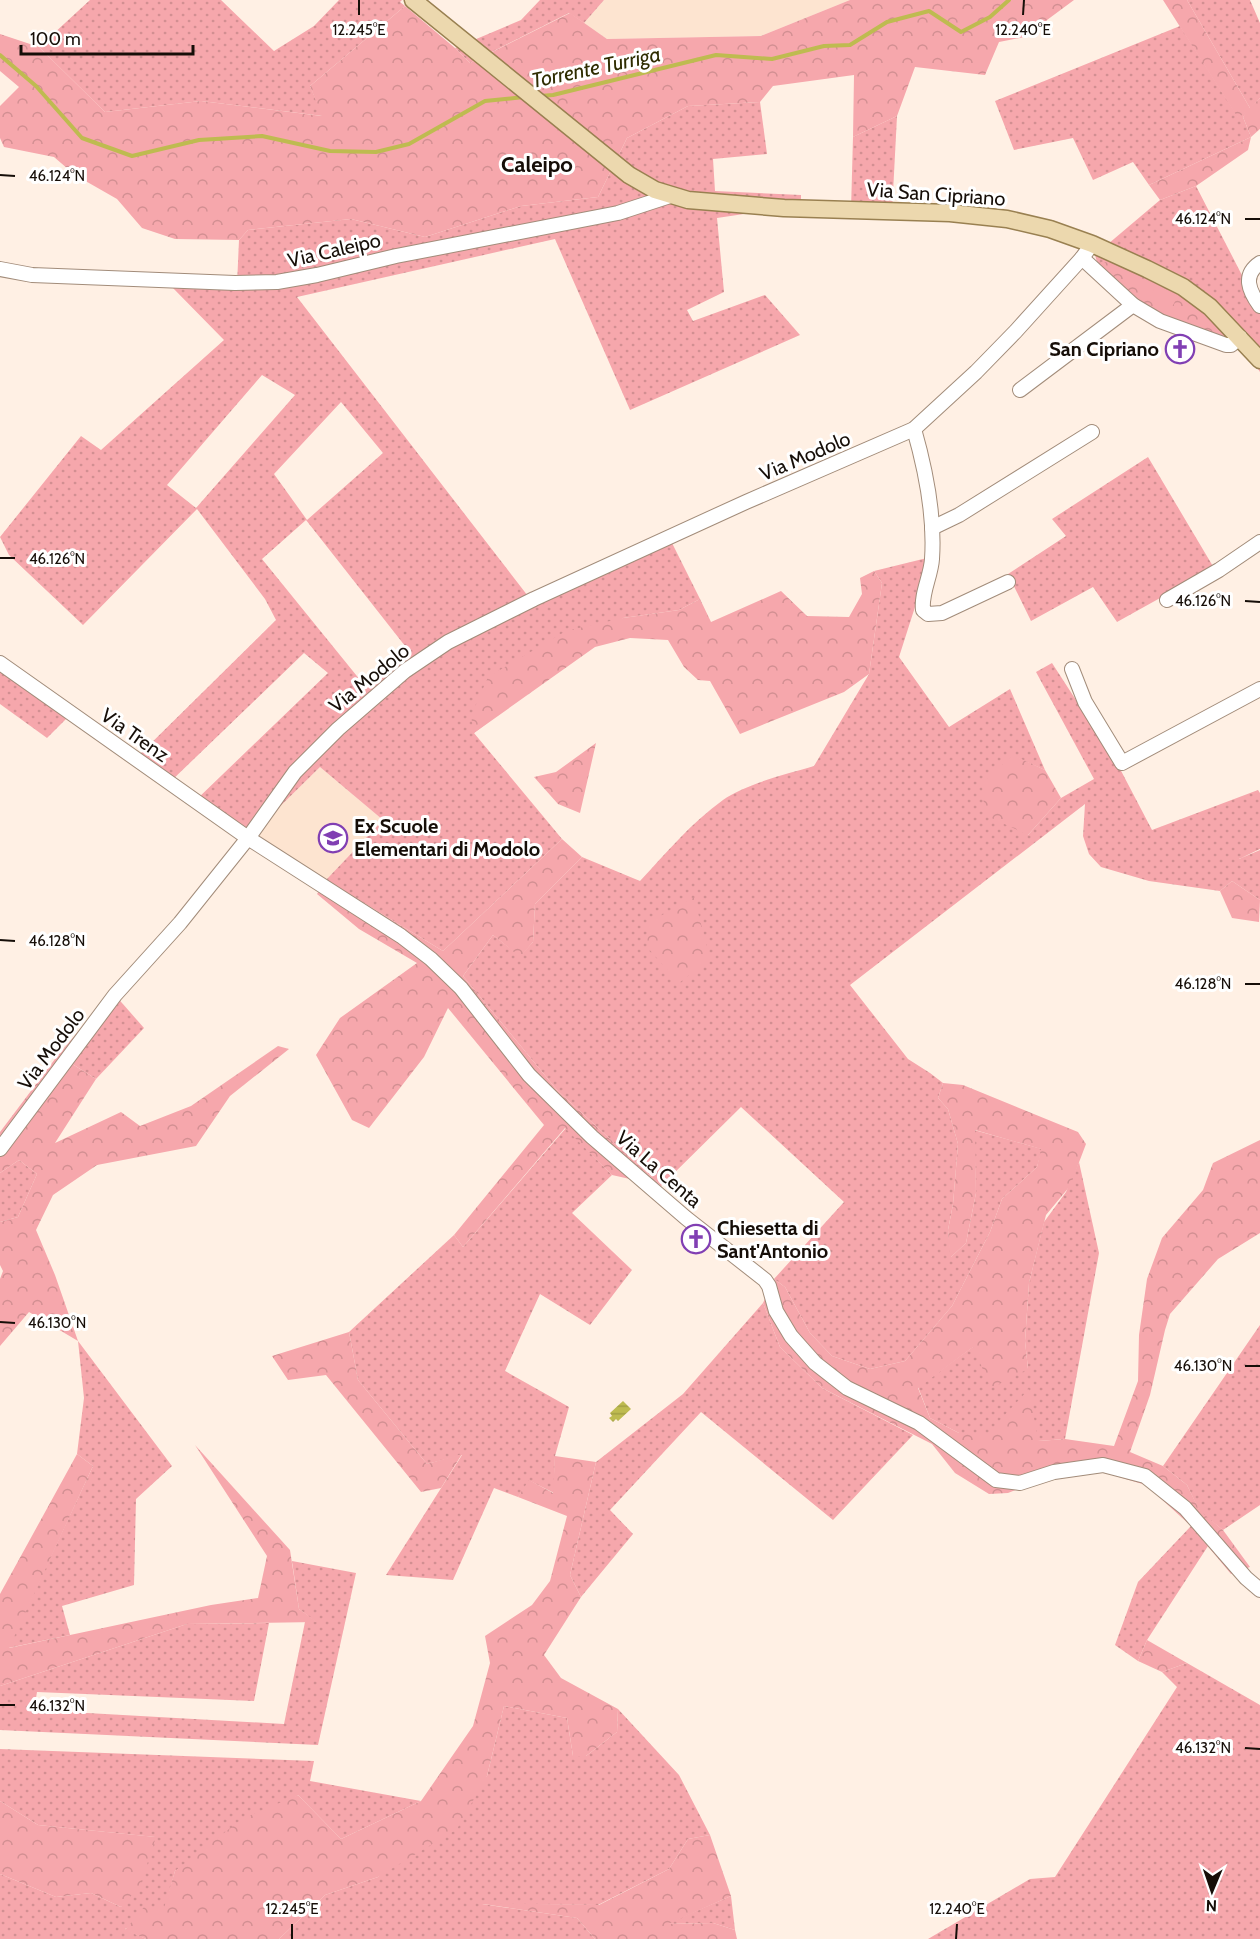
<svg xmlns="http://www.w3.org/2000/svg" width="1260" height="1939" viewBox="0 0 1260 1939" font-family="Cabin,sans-serif">
<style>
.built{fill:#fde4d0}
.grass{fill:url(#grass-dots);fill-rule:evenodd}
.forest{fill:url(#forest-crowns)}
.pitch{fill:#f6a7ac}
.water{fill:url(#water-rules)}
.lines{fill:none;stroke-linecap:round;stroke-linejoin:round}
.stream{stroke:#bebb50;stroke-width:4}
.minor-casing{stroke:#a28c7a;stroke-width:16}
.major-casing{stroke:#998051;stroke-width:19}
.minor{stroke:#fff;stroke-width:14}
.major{stroke:#ecd8ae;stroke-width:16}
.ticks{fill:none;stroke:#160e08;stroke-width:2}
.labels{text-anchor:middle;dominant-baseline:central;stroke-width:6;stroke-linejoin:round;paint-order:stroke}
.street-label{font-size:20px;fill:#160e08;stroke:#fff}
.poi-label{font-size:20px;font-weight:bold;fill:#160e08;stroke:#fff;text-anchor:start}
.water-label{font-size:21px;font-style:italic;fill:#2e2c00;stroke:#fff}
.quarter-label{font-size:22px;font-weight:bold;fill:#160e08;stroke:#fff}
.ticks-label{font-size:15px;text-anchor:middle;fill:#160e08;stroke:#fff;stroke-width:6;stroke-linejoin:round;paint-order:stroke}
</style>
<defs>
<pattern id="grass-dots" width="8" height="8" patternUnits="userSpaceOnUse" patternTransform="scale(1.5)"><rect width="8" height="8" fill="#f6a7ac"/><path d="M2 2h.1M6 6h.1" fill="none" stroke="#d28f92" stroke-width="1.8" stroke-linecap="round"/></pattern>
<pattern id="forest-crowns" width="20" height="18" patternUnits="userSpaceOnUse" patternTransform="scale(1.5)"><rect width="20" height="18" fill="#f6a7ac"/><path d="M2 6a3 3 0 1 1 6 0M12 15a3 3 0 1 1 6 0" fill="none" stroke="#d28f92"/></pattern>
<pattern id="water-rules" width="6" height="5" patternUnits="userSpaceOnUse" patternTransform="scale(1.5)"><rect width="6" height="5" fill="#bebb50"/><path d="M0 2.5h6" fill="none" stroke="#a3a044"/></pattern>
</defs>
<rect width="100%" height="100%" fill="#fff0e4"/>
<g class="built">
<polygon points="604,0 850,0 761,36 607,39 584,23"/>
<polygon points="320,767 383,820 326,880 248,838"/>
</g>
<g class="grass">
<polygon points="90,0 221,0 274,51 314,26 339,0 402,0 400,2 405,6 310,86 323,116 201,101 105,112 39,47"/>
<polygon points="540,0 604,0 584,23 569,13 470,63 455,48 521,20"/>
<polygon points="1187,0 1250,0 1260,23 1260,98 1243,117 1251,137 1149,185 1133,162 1093,180 1073,138 1014,150 995,101 1180,26 1238,117 1250,108"/>
<path d="M 760,102 L 767,154 L 713,159 L 715,191 L 801,195 L 801,209 L 784,208 L 717,218 L 724,292 L 687,310 L 693,321 L 765,295 L 800,335 L 630,410 L 555,239 L 297,297 L 531,600 L 669,537 L 700,599 L 679,610 L 623,618 L 474,733 L 562,839 L 443,951 L 326,880 L 383,820 L 320,767 L 248,838 L 195,801 L 328,673 L 304,653 L 169,783 L 135,759 L 276,620 L 265,599 L 197,509 L 83,625 L 9,555 L 0,537 L 81,436 L 101,450 L 224,340 L 171,286 L 237,285 L 239,240 L 248,230 L 351,219 L 425,237 L 521,206 L 598,197 L 627,138 L 688,106 ZM 262,375 L 295,395 L 196,508 L 167,485 ZM 341,402 L 383,453 L 307,520 L 274,474 ZM 306,520 L 409,651 L 365,686 L 262,559 Z"/>
<polygon points="897,116 892,212 851,210 853,137"/>
<polygon points="1196,186 1246,283 1260,305 1260,372 1254,363 1230,338 1098,266 1095,255 1160,200"/>
<polygon points="1148,457 1214,568 1117,622 1093,587 1031,621 1008,574 1066,536 1052,519"/>
<path d="M 931,557 L 899,657 L 949,727 L 1010,689 L 1045,770 L 1013,756 L 1028,835 L 1061,798 L 1094,779 L 1036,672 L 1052,663 L 1118,765 L 1152,830 L 1258,790 L 1260,793 L 1260,849 L 1239,859 L 1260,850 L 1260,900 L 1232,881 L 1220,891 L 1149,881 L 1101,867 L 1089,854 L 1083,836 L 1085,804 L 850,985 L 908,1059 L 930,1073 L 943,1083 L 938,1098 L 948,1109 L 958,1144 L 953,1204 L 948,1230 L 951,1257 L 966,1243 L 976,1193 L 974,1130 L 1042,1149 L 1037,1167 L 1002,1199 L 990,1232 L 952,1306 L 905,1361 L 870,1369 L 832,1356 L 810,1333 L 785,1287 L 774,1279 L 844,1202 L 741,1107 L 661,1186 L 557,1090 L 463,976 L 493,935 L 520,956 L 533,942 L 535,904 L 582,857 L 640,881 C 666,853 691,823 723,800 C 745,784 787,774 814,766 L 869,674 L 882,583 L 874,571 Z"/>
<polygon points="0,663 71,714 47,738 0,704"/>
<polygon points="110,995 115,995 144,1028 96,1079 58,1055"/>
<polygon points="566,1128 612,1175 572,1213 632,1270 590,1325 540,1294 505,1371 569,1407 555,1456 554,1493 530,1481 518,1497 494,1488 453,1580 386,1575 462,1455 427,1464 358,1380 349,1332 454,1235 463,1247"/>
<polygon points="19,1160 37,1174 18,1217 0,1222 0,1173"/>
<polygon points="1079,1162 1099,1253 1065,1439 1038,1441 988,1433 959,1433 930,1418 918,1387 974,1346 1028,1369 1025,1341 1029,1283 1044,1222 1066,1192"/>
<polygon points="763,1303 780,1347 822,1388 913,1435 833,1520 701,1412 610,1510 633,1534 581,1597 570,1575 596,1462 683,1394"/>
<polygon points="1260,1325 1260,1505 1223,1530 1200,1512 1187,1485 1163,1466"/>
<polygon points="78,1341 172,1466 136,1499 134,1585 62,1606 70,1635 8,1648 93,1466 77,1454 84,1398"/>
<polygon points="1191,1526 1208,1546 1147,1640 1138,1661 1115,1645 1138,1582"/>
<polygon points="292,1561 356,1573 318,1745 0,1730 0,1686 187,1624 269,1623 254,1701 37,1692 34,1710 284,1724 305,1622 316,1622 299,1609"/>
<polygon points="1187,1663 1260,1705 1260,1939 928,1939 1030,1879 1055,1877 1177,1687 1162,1672"/>
<polygon points="504,1706 567,1718 573,1756 586,1756 617,1732 618,1709 679,1775 710,1835 688,1839 669,1869 598,1905 482,1904 577,1918 595,1939 279,1939 325,1895 378,1877 487,1776"/>
<polygon points="0,1749 314,1761 310,1781 421,1801 341,1839 298,1795 175,1871 165,1908 125,1929 146,1939 0,1939 0,1874 56,1897 91,1893 121,1907 155,1837 38,1825 0,1801"/>
<polygon points="731,1896 735,1930 713,1923 666,1924"/>
</g>
<g class="forest">
<polygon points="850,0 1074,0 1047,20 1030,36 999,42 985,75 915,67 897,116 853,137 854,75 773,86 760,102 688,106 627,138 598,197 521,206 425,237 351,219 248,230 239,240 175,239 142,228 117,199 75,175 54,157 4,147 0,138 0,106 19,87 0,71 0,34 39,47 105,112 201,101 322,116 310,86 405,6 455,48 470,63 570,13 607,39 761,36"/>
<polygon points="1163,0 1187,0 1250,108 1260,98 1260,129 1251,137 1248,150 1196,186 1160,200 1149,185 1251,137 1243,117 1247,111 1238,118"/>
<path d="M 1100,262 C 1124,261 1180,294 1200,309 C 1211,317 1221,329 1230,338 L 1228,341 L 1156,314 L 1145,308 L 1098,266 Z"/>
<polygon points="874,571 882,583 869,674 844,692 740,734 710,681 698,680 684,667 668,640 630,638 595,647 474,733 471,716 488,677 566,631 623,618 679,610 700,599 711,622 781,591 807,616 849,617 862,594 860,578"/>
<polygon points="596,743 580,813 558,804 534,777 556,772"/>
<polygon points="1013,755 1045,770 1061,798 1028,835 985,815 982,784"/>
<polygon points="562,839 582,857 535,904 533,942 520,957 493,935 463,976 557,1090 661,1186 612,1175 565,1128 463,1247 454,1235 544,1125 448,1008 424,1057 369,1128 352,1120 316,1055 340,1018 417,963 359,929 317,894 326,880 443,951"/>
<polygon points="1232,881 1260,900 1259,922 1232,918 1220,891"/>
<polygon points="694,897 710,959 679,983 647,947 648,923"/>
<polygon points="278,1046 289,1049 230,1096 196,1146 97,1165 53,1195 36,1230 55,1275 78,1341 29,1312 0,1346 0,1279 3,1271 0,1265 0,1222 18,1217 37,1174 19,1160 0,1173 0,1132 58,1055 96,1079 55,1143 121,1112 140,1126 191,1106"/>
<polygon points="943,1083 963,1085 1078,1132 1086,1144 1070,1186 1046,1215 1029,1283 1025,1341 1028,1369 991,1388 973,1347 918,1388 930,1418 959,1433 988,1433 1029,1389 1038,1441 1065,1439 1114,1446 1138,1381 1139,1335 1147,1279 1162,1238 1203,1190 1213,1163 1260,1140 1260,1233 1218,1259 1170,1314 1165,1330 1150,1395 1130,1452 1163,1466 1187,1485 1200,1511 1223,1530 1250,1567 1231,1574 1191,1526 1146,1485 1112,1475 1086,1461 1008,1493 989,1494 955,1473 932,1444 822,1388 780,1347 763,1303 774,1279 785,1287 810,1333 832,1356 870,1369 905,1361 952,1306 990,1232 1002,1199 1037,1167 1041,1149 975,1130 976,1193 966,1243 950,1258 948,1230 953,1204 958,1144 948,1109 938,1098"/>
<polygon points="349,1332 358,1380 427,1464 462,1454 441,1488 421,1492 326,1375 288,1380 272,1356"/>
<polygon points="195,1445 290,1550 299,1609 317,1622 187,1624 0,1686 0,1594 77,1454 93,1466 9,1648 211,1605 258,1598 267,1556"/>
<polygon points="555,1456 596,1462 570,1575 581,1597 544,1655 561,1678 618,1709 617,1732 586,1756 573,1756 567,1718 504,1706 487,1776 457,1829 378,1877 325,1895 279,1939 146,1939 125,1930 144,1907 164,1908 175,1871 242,1819 298,1795 341,1839 421,1801 473,1726 490,1663 485,1636 532,1605 550,1581 567,1516 518,1497 529,1480 553,1493"/>
<polygon points="1147,1640 1187,1663 1162,1672 1138,1661"/>
<polygon points="0,1801 38,1825 156,1837 140,1886 121,1907 91,1893 56,1897 0,1874"/>
<polygon points="710,1835 731,1896 668,1924 713,1923 735,1930 737,1939 595,1939 577,1918 476,1903 599,1905 669,1869 688,1839"/>
</g>
<polygon class="pitch" points="1157,284 1178,296 1172,307 1150,296"/>
<polygon class="water" points="623,1401 631,1409 618,1421 616,1419 613,1422 609,1418 612,1416 610,1413"/>
<g class="lines">
<g class="stream">
<polyline points="0,55 36,86 82,138 132,156 199,140 262,136 330,151 376,152 409,144 485,101 524,97"/>
<polyline points="540,96 553,95 716,55 772,59 824,46 850,45 887,22 929,11 961,32 990,17 1009,0"/>
</g>
<g class="minor-casing">
<g id="minor">
<polyline points="1082,258 1133,305 1160,321 1226,345 1231,345 1240,337"/>
<path d="M 1260,263 C 1242,275 1249,291 1260,306"/>
<polyline points="0,269 32,275 235,283 277,282 317,275 396,256 618,213 670,196"/>
<polyline points="1020,390 1133,305"/>
<path d="M 914,429 C 926,471 935,516 932,559 C 931,576 921,593 923,610 L 928,614 L 942,613 L 1008,582"/>
<polyline points="932,528 959,515 1092,432"/>
<polyline points="1167,600 1219,570 1260,542"/>
<polyline points="0,663 248,838 401,936 431,959 461,988 529,1075 592,1137 686,1218 765,1280 769,1286 776,1311 791,1336 815,1363 847,1388 919,1423 996,1480 1020,1483 1054,1472 1103,1465 1145,1476 1185,1508 1246,1578 1260,1590"/>
<polyline points="1072,669 1085,702 1122,763 1260,689"/>
<polyline points="0,1149 115,995 180,923 248,838 295,772 338,729 405,671 448,642 534,599 746,502 914,429 976,372 1016,331 1082,258 1092,244"/>
</g>
</g>
<g class="major-casing">
<polyline id="major" points="413,0 629,175 655,190 688,200 784,208 950,213 1007,219 1050,229 1092,244 1147,269 1183,287 1210,307 1260,360"/>
</g>
<use href="#minor" class="minor"/>
<use href="#major" class="major"/>
</g>
<path class="ticks" d="M 359,15 L 359,0M 1023,15 L 1024,0M 0,175 L 15,176M 1245,219 L 1260,219M 0,558 L 15,558M 1245,601 L 1260,602M 0,940 L 15,941M 1245,984 L 1260,984M 0,1322 L 15,1323M 1245,1366 L 1260,1366M 0,1705 L 15,1705M 1245,1748 L 1260,1749M 292,1939 L 292,1924M 956,1939 L 957,1924"/>
<defs>
<g id="church-ring" transform="scale(1.5)"><circle r="9.5" fill="#fff" stroke="#813fb3" stroke-width="1.5"/><path d="M-1.2-6h2.4v3.5h3.3v2.4h-3.3V6h-2.4V-.1h-3.3v-2.4h3.3Z" fill="#813fb3"/></g>
<g id="school-ring" transform="scale(1.5)"><circle r="9.5" fill="#fff" stroke="#813fb3" stroke-width="1.5"/><path d="M0-5L7-2L0 1L-7-2ZM-4 1L0 2.5L4 1V4Q0 6-4 4Z" fill="#813fb3"/></g>
</defs>
<g fill-rule="evenodd">
<use href="#church-ring" x="1180" y="349"/>
<use href="#school-ring" x="333" y="838"/>
<use href="#church-ring" x="696" y="1239"/>
</g>
<g class="labels">
<g class="street-label">
<text transform="translate(936 194) rotate(4)">Via San Cipriano</text>
<text transform="translate(334 250) rotate(-13)">Via Caleipo</text>
<text transform="translate(805 456) rotate(-23)">Via Modolo</text>
<text transform="translate(369 678) rotate(-39)">Via Modolo</text>
<text transform="translate(135 735) rotate(35)">Via Trenz</text>
<text transform="translate(51 1049) rotate(-53)">Via Modolo</text>
<text transform="translate(659 1169) rotate(41)">Via La Centa</text>
</g>
<g class="poi-label">
<text x="1159" y="349" text-anchor="end">San Cipriano</text>
<text x="354" y="826">Ex Scuole<tspan x="354" dy="23">Elementari di Modolo</tspan></text>
<text x="717" y="1228">Chiesetta di<tspan x="717" dy="23">Sant'Antonio</tspan></text>
</g>
<g class="water-label">
<text transform="translate(596 67) rotate(-12)">Torrente Turriga</text>
</g>
<g class="quarter-label">
<text x="537" y="164">Caleipo</text>
</g>
</g>
<g class="ticks-label">
<text x="359" y="35">12.245°E</text>
<text x="1023" y="35">12.240°E</text>
<text x="57" y="181">46.124°N</text>
<text x="1203" y="224">46.124°N</text>
<text x="57" y="564">46.126°N</text>
<text x="1203" y="606">46.126°N</text>
<text x="57" y="946">46.128°N</text>
<text x="1203" y="989">46.128°N</text>
<text x="57" y="1328">46.130°N</text>
<text x="1203" y="1371">46.130°N</text>
<text x="57" y="1711">46.132°N</text>
<text x="1203" y="1753">46.132°N</text>
<text x="292" y="1914">12.245°E</text>
<text x="957" y="1914">12.240°E</text>
</g>
<g transform="translate(1212 1891) rotate(182)" stroke="#ffffff" stroke-width="4.5" paint-order="stroke">
<path d="M0-4.5L10 22L0 15L-10 22Z" fill="#160e08"/>
<text y="-9" font-size="16" font-weight="bold" text-anchor="middle" fill="#160e08">N</text>
</g>
<path d="M21 45v9h172v-9" fill="none" stroke="#160e08" stroke-width="3"/>
<text x="30" y="45" font-size="18" fill="#160e08" stroke="#ffffff" stroke-width="4.5" paint-order="stroke">100 m</text>
</svg>
